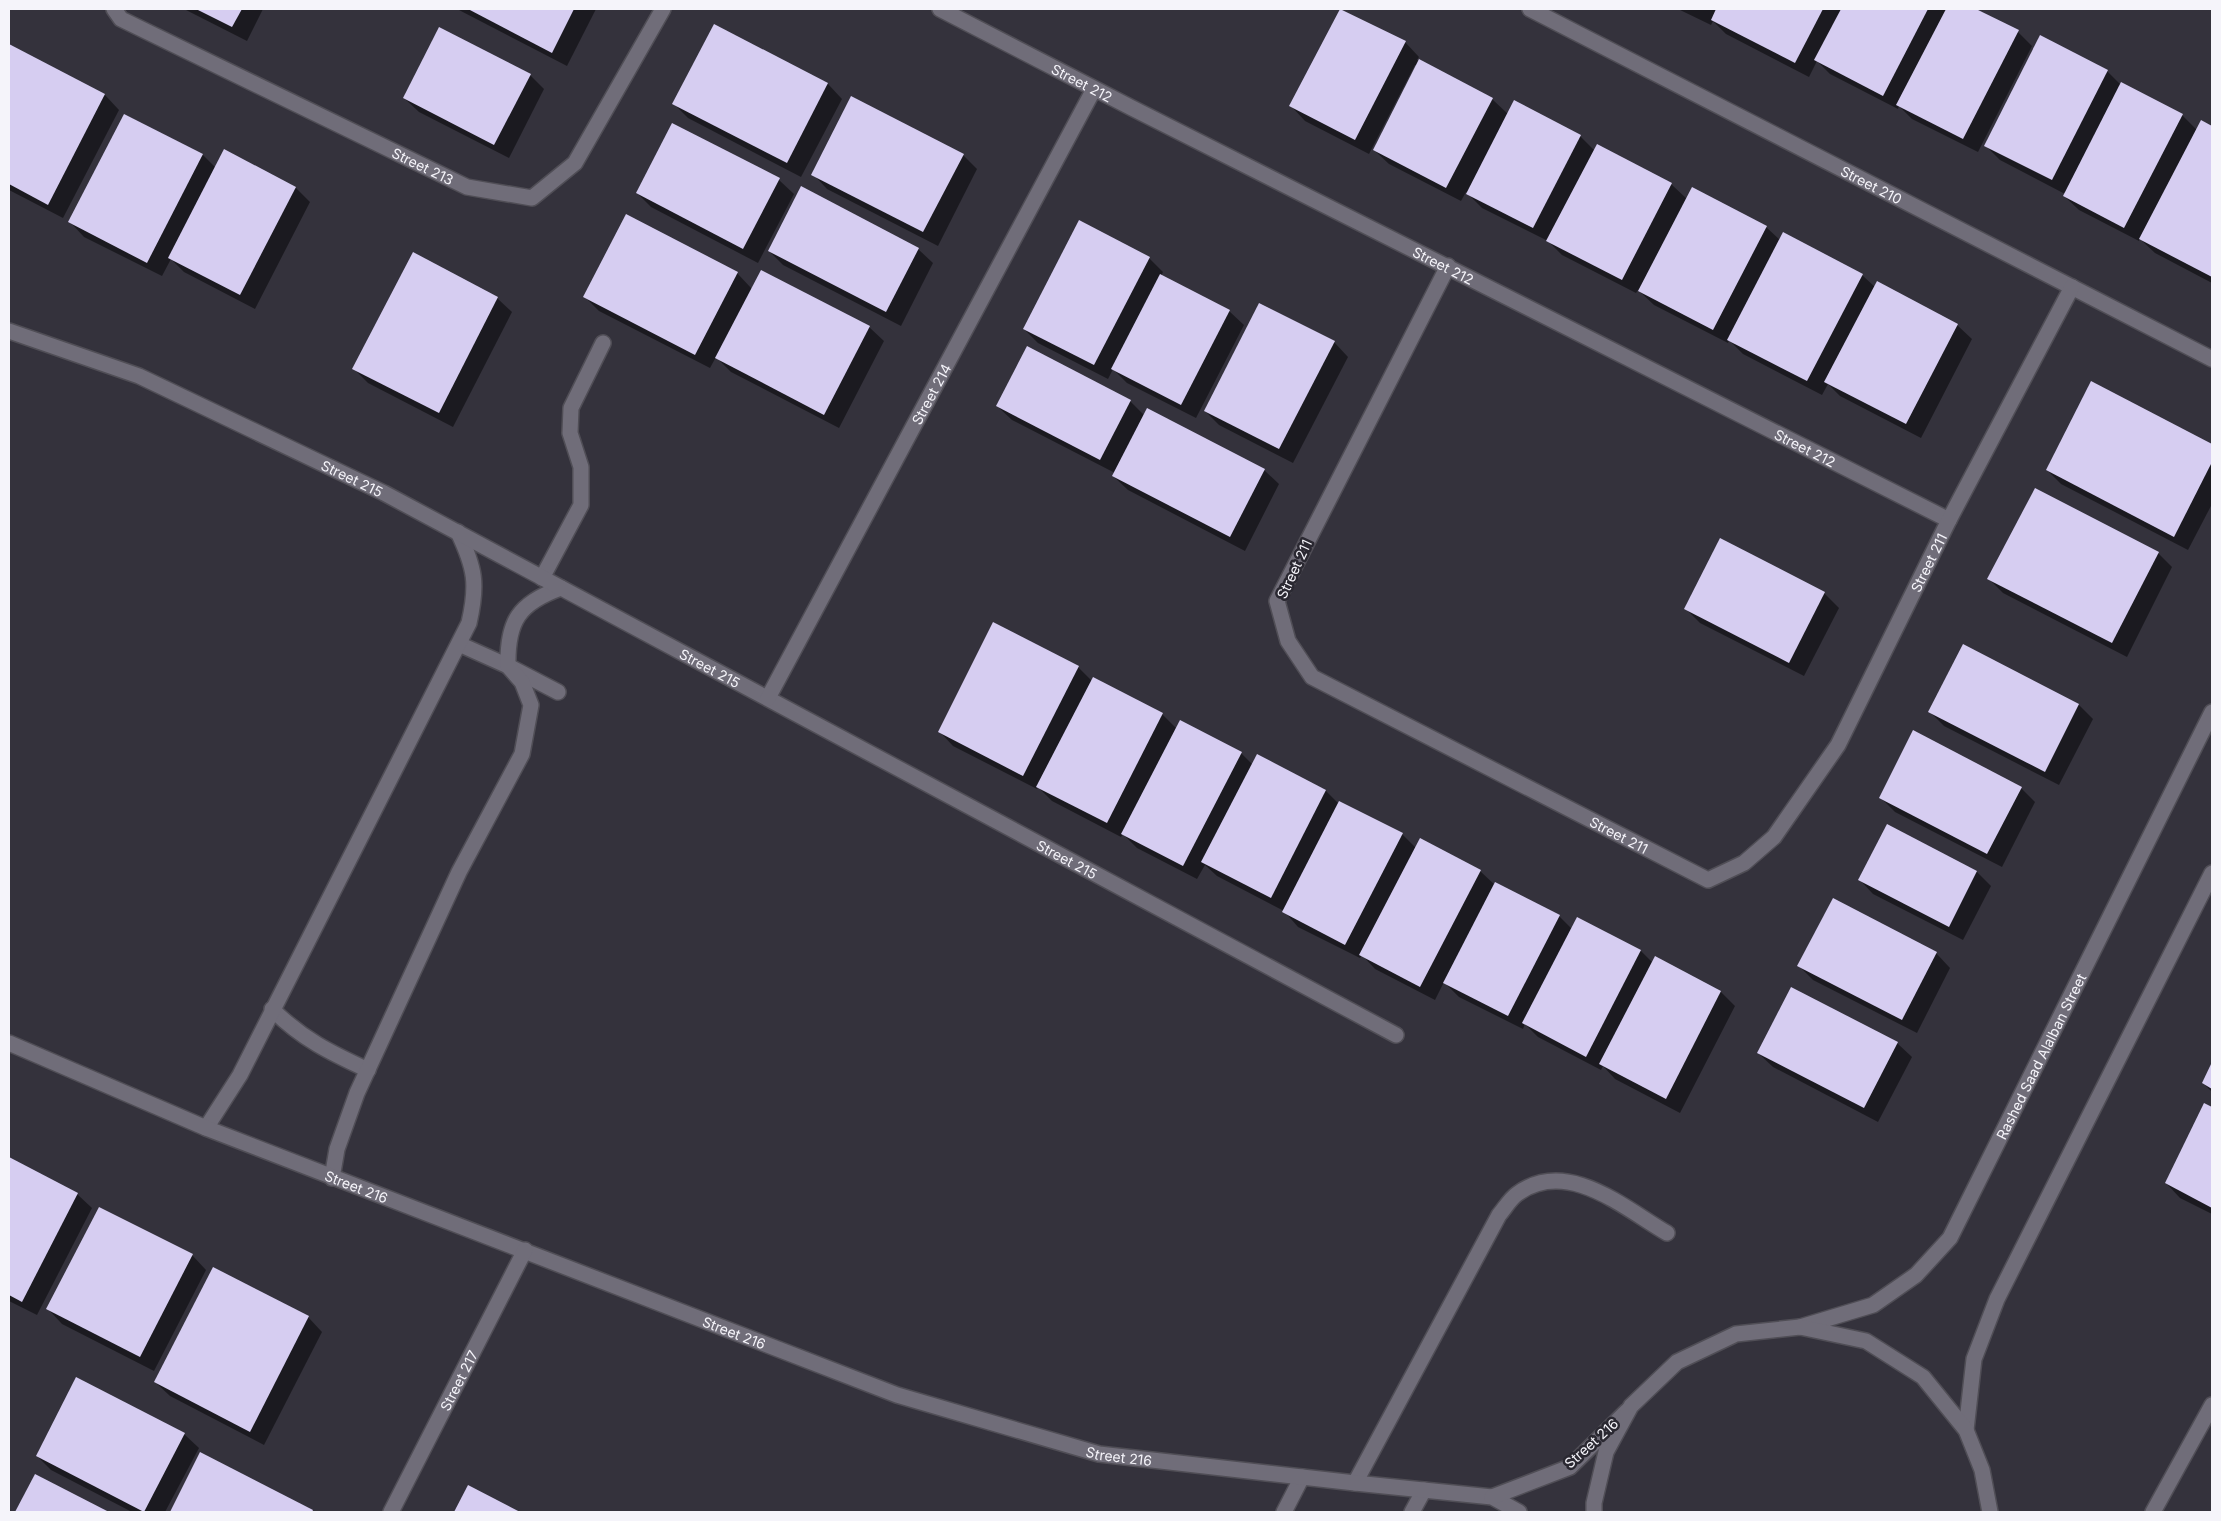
<svg xmlns="http://www.w3.org/2000/svg" width="2221" height="1521" viewBox="0 0 2221 1521" font-family="Inter,sans-serif">
<style>
.shadow{fill:#0007}
.building{fill:#d6cdf1}
.lines{fill:none;stroke-linecap:round;stroke-linejoin:round}
.lane-casing{stroke:#504e56;stroke-width:18}
.street-casing{stroke:#504e56;stroke-width:18}
.secondary-casing{stroke:#504e56;stroke-width:18}
.lane{stroke:#706d79;stroke-width:15}
.street{stroke:#706d79;stroke-width:15}
.secondary{stroke:#706d79;stroke-width:15}
.labels{text-anchor:middle;dominant-baseline:central;stroke-width:5;stroke-linejoin:round;paint-order:stroke}
.street-label{font-size:14px;fill:#f5f4fa;stroke:#2a2831}
</style>
<rect width="100%" height="100%" fill="#34323c"/>
<g class="shadow">
<polygon points="184,9 263,9 247,41"/>
<polygon points="457,9 596,9 567,66"/>
<polygon points="1678,9 1974,9 2018,32 2032,46 1978,152 1912,119 1899,106 1898,109 1830,74 1817,61 1809,77 1726,34 1713,21 1711,25"/>
<polygon points="714,26 828,84 842,99 801,177 688,118 674,104"/>
<polygon points="1405,42 1419,57 1417,60 1492,99 1508,114 1514,102 1580,136 1595,151 1671,184 1687,199 1766,227 1780,240 1862,275 1875,287 1957,325 1972,339 1921,438 1840,396 1828,384 1822,395 1743,354 1729,340 1728,343 1654,305 1638,290 1636,293 1562,255 1548,241 1482,208 1466,192 1461,201 1389,164 1374,150 1417,66 1415,65 1369,154 1305,121 1291,106"/>
<polygon points="9,46 105,95 119,110 63,218 9,190"/>
<polygon points="2107,71 2121,85 2182,115 2197,130 2201,122 2212,128 2212,283 2155,253 2140,239 2139,241 2079,210 2064,196 2065,194 2000,160 1985,145"/>
<polygon points="530,75 544,89 509,158 419,112 404,98"/>
<polygon points="125,115 203,155 216,168 296,188 310,202 255,309 184,272 171,259 162,276 84,237 70,222"/>
<polygon points="672,125 779,180 794,194 758,263 651,207 637,193"/>
<polygon points="963,155 977,169 938,246 827,189 813,174"/>
<polygon points="918,249 933,263 901,326 783,265 769,251"/>
<polygon points="1149,258 1163,272 1161,276 1229,311 1244,325 1196,418 1127,383 1113,369 1108,379 1038,343 1024,329"/>
<polygon points="737,273 752,289 869,327 884,341 839,428 731,372 716,357 710,368 599,311 585,297"/>
<polygon points="497,298 512,312 453,427 368,383 354,369"/>
<polygon points="1334,342 1348,357 1293,463 1219,425 1205,411"/>
<polygon points="2092,383 2212,445 2212,504 2188,550 2061,484 2047,470"/>
<polygon points="1130,401 1145,416 1264,470 1279,484 1245,551 1128,490 1113,476 1115,473 1012,420 997,406"/>
<polygon points="1721,540 1824,593 1839,608 1804,676 1700,623 1685,608"/>
<polygon points="2158,553 2172,567 2127,657 2003,593 1989,579"/>
<polygon points="1078,667 1092,681 1093,679 1162,714 1177,729 1241,753 1253,765 1258,755 1326,791 1339,804 1402,834 1416,848 1480,871 1495,885 1559,916 1572,929 1641,951 1653,963 1655,958 1721,992 1735,1006 1680,1113 1615,1079 1603,1066 1601,1070 1538,1037 1525,1024 1523,1029 1459,997 1444,982 1435,1000 1375,969 1362,955 1360,958 1298,927 1284,911 1217,876 1205,865 1197,879 1137,848 1123,834 1121,837 1052,801 1038,787 1037,789 953,746 939,731"/>
<polygon points="2079,705 2093,719 2059,785 1944,726 1929,711"/>
<polygon points="2021,788 2035,802 2002,867 1895,812 1880,797"/>
<polygon points="1887,826 1977,872 1991,886 1963,940 1873,894 1859,879"/>
<polygon points="1936,953 1950,968 1917,1033 1813,980 1799,966"/>
<polygon points="1897,1043 1912,1057 1878,1122 1773,1067 1758,1053"/>
<polygon points="2212,1065 2212,1092 2203,1083"/>
<polygon points="2205,1104 2212,1108 2212,1214 2180,1198 2166,1183"/>
<polygon points="9,1158 77,1194 92,1208 37,1315 9,1301"/>
<polygon points="192,1255 206,1270 154,1371 62,1324 48,1309"/>
<polygon points="308,1317 322,1332 264,1445 170,1396 155,1382"/>
<polygon points="184,1434 199,1448 165,1512 132,1512 51,1470 37,1456"/>
<polygon points="201,1454 312,1511 313,1512 171,1512"/>
<polygon points="35,1475 106,1512 16,1512"/>
<polygon points="468,1487 517,1512 455,1512"/>
</g>
<g class="building">
<polygon points="196,9 242,9 232,27"/>
<polygon points="468,9 574,9 552,53"/>
<polygon points="1340,9 1406,41 1355,140 1289,106"/>
<polygon points="1716,9 1823,9 1795,63 1711,20"/>
<polygon points="1841,9 1928,9 1883,96 1814,60"/>
<polygon points="1946,9 1976,9 2019,30 1963,139 1896,105"/>
<polygon points="714,24 828,83 787,163 672,104"/>
<polygon points="439,27 531,74 494,145 403,98"/>
<polygon points="2040,35 2108,70 2052,180 1984,146"/>
<polygon points="9,44 105,94 48,205 9,184"/>
<polygon points="1419,59 1493,98 1446,188 1373,150"/>
<polygon points="2121,82 2183,114 2124,228 2063,196"/>
<polygon points="851,96 964,154 923,232 811,175"/>
<polygon points="1514,100 1581,135 1533,228 1466,194"/>
<polygon points="124,114 203,154 147,263 68,222"/>
<polygon points="2201,120 2212,126 2212,277 2139,239"/>
<polygon points="672,123 780,178 743,249 636,193"/>
<polygon points="1597,144 1672,183 1622,280 1546,241"/>
<polygon points="224,149 296,187 240,295 168,258"/>
<polygon points="801,186 919,248 886,312 768,251"/>
<polygon points="1692,187 1767,226 1713,330 1638,291"/>
<polygon points="626,214 738,272 695,355 583,297"/>
<polygon points="1079,220 1150,257 1094,365 1023,329"/>
<polygon points="1783,232 1863,274 1807,381 1727,340"/>
<polygon points="413,252 498,297 439,413 352,369"/>
<polygon points="761,270 870,326 824,415 715,358"/>
<polygon points="1160,274 1230,310 1181,405 1111,369"/>
<polygon points="1877,281 1958,324 1906,424 1824,382"/>
<polygon points="1259,303 1335,341 1279,449 1204,411"/>
<polygon points="1027,346 1131,400 1100,460 996,406"/>
<polygon points="2091,381 2212,444 2212,462 2174,537 2046,470"/>
<polygon points="1147,408 1265,469 1230,537 1112,476"/>
<polygon points="2035,488 2159,552 2112,643 1987,579"/>
<polygon points="1720,538 1825,592 1789,663 1684,609"/>
<polygon points="993,622 1079,666 1023,776 938,732"/>
<polygon points="1963,644 2079,704 2045,772 1928,712"/>
<polygon points="1093,677 1163,713 1107,823 1036,787"/>
<polygon points="1180,720 1242,752 1183,866 1121,834"/>
<polygon points="1913,730 2022,787 1987,854 1879,798"/>
<polygon points="1257,754 1326,790 1271,898 1201,862"/>
<polygon points="1339,801 1403,833 1345,945 1282,912"/>
<polygon points="1887,824 1977,871 1949,927 1858,880"/>
<polygon points="1420,838 1481,870 1420,987 1359,955"/>
<polygon points="1495,882 1560,915 1508,1016 1443,983"/>
<polygon points="1833,898 1937,952 1902,1020 1797,966"/>
<polygon points="1577,917 1641,950 1586,1057 1522,1023"/>
<polygon points="1655,956 1721,991 1666,1099 1599,1064"/>
<polygon points="1791,987 1898,1042 1864,1108 1757,1053"/>
<polygon points="2212,1062 2212,1089 2202,1083"/>
<polygon points="2204,1103 2212,1107 2212,1208 2165,1183"/>
<polygon points="9,1157 78,1193 22,1302 9,1295"/>
<polygon points="99,1207 193,1254 140,1357 46,1309"/>
<polygon points="213,1267 309,1316 250,1432 154,1382"/>
<polygon points="76,1377 185,1433 144,1512 36,1456"/>
<polygon points="200,1452 313,1510 312,1512 170,1512"/>
<polygon points="35,1474 109,1512 15,1512"/>
<polygon points="468,1485 520,1512 454,1512"/>
</g>
<g class="lines">
<g class="lane-casing">
<g id="lane">
<polyline points="542,578 581,505 581,467 570,433 571,408 603,343"/>
<polyline points="459,644 508,666 558,692"/>
<path d="M 272,1009 C 302,1039 331,1053 368,1070"/>
<path d="M 206,1128 L 240,1075 L 469,623 C 478,584 475,568 458,532"/>
<path d="M 332,1178 L 337,1149 L 357,1093 L 459,872 L 522,754 L 531,705 L 522,682 L 508,666 C 507,621 519,603 561,588"/>
<path d="M 1355,1483 L 1499,1215 C 1505,1208 1510,1199 1517,1194 C 1567,1157 1624,1208 1667,1233"/>
<polyline points="1284,1512 1302,1477"/>
<polyline points="1412,1512 1424,1490"/>
<polyline points="2153,1512 2212,1405"/>
</g>
</g>
<g class="street-casing">
<g id="street">
<path id="s1" d="M 114,9 L 121,19 L 467,187 L 532,198 L 575,163 L 663,9"/>
<path id="s2" d="M 940,9 L 1132,108 L 1949,520"/>
<path id="s3" d="M 1530,9 L 2212,359"/>
<path id="s4" d="M 1448,266 L 1277,601 L 1288,641 L 1312,677 L 1708,880 L 1744,863 L 1774,837 L 1838,745 L 1949,520 L 2072,287"/>
<path id="s5" d="M 9,331 L 139,376 L 384,493 L 1396,1035"/>
<path id="s6" d="M 768,698 L 1094,89"/>
<path id="s7" d="M 9,1043 L 206,1128 L 897,1395 L 1099,1454 L 1355,1483 L 1492,1497 L 1519,1512"/>
<polyline points="1492,1497 1570,1467 1627,1411"/>
<path id="s8" d="M 391,1512 L 525,1250"/>
</g>
</g>
<g class="secondary-casing">
<g id="secondary">
<path id="s9" d="M 1800,1327 L 1873,1305 L 1916,1275 L 1950,1238 L 2212,712"/>
<polyline points="1966,1430 1974,1359 1997,1299 2212,873"/>
<polyline points="1594,1512 1594,1503 1606,1452 1631,1406 1677,1362 1736,1334 1800,1327 1866,1341 1923,1377 1966,1430 1982,1470 1990,1512"/>
</g>
</g>
<use href="#lane" class="lane"/>
<use href="#street" class="street"/>
<use href="#secondary" class="secondary"/>
</g>
<g class="labels">
<g class="street-label">
<text stroke="none"><textPath href="#s2" startOffset="160">Street 212</textPath></text>
<text stroke="none"><textPath href="#s1" startOffset="348">Street 213</textPath></text>
<text stroke="none"><textPath href="#s3" startOffset="384">Street 210</textPath></text>
<text stroke="none"><textPath href="#s2" startOffset="565">Street 212</textPath></text>
<text stroke="none"><textPath href="#s6" startOffset="345">Street 214</textPath></text>
<text stroke="none"><textPath href="#s2" startOffset="970">Street 212</textPath></text>
<text stroke="none"><textPath href="#s5" startOffset="374">Street 215</textPath></text>
<text stroke="none"><textPath href="#s4" startOffset="1301">Street 211</textPath></text>
<text transform="translate(1294 569) rotate(-65)">Street 211</text>
<text stroke="none"><textPath href="#s5" startOffset="779">Street 215</textPath></text>
<text stroke="none"><textPath href="#s4" startOffset="806">Street 211</textPath></text>
<text stroke="none"><textPath href="#s5" startOffset="1184">Street 215</textPath></text>
<text stroke="none"><textPath href="#s9" startOffset="382">Rashed Saad Alalban Street</textPath></text>
<text stroke="none"><textPath href="#s7" startOffset="376">Street 216</textPath></text>
<text stroke="none"><textPath href="#s7" startOffset="781">Street 216</textPath></text>
<text stroke="none"><textPath href="#s8" startOffset="148">Street 217</textPath></text>
<text transform="translate(1591 1443) rotate(-42)">Street 216</text>
<text stroke="none"><textPath href="#s7" startOffset="1186">Street 216</textPath></text>
</g>
</g>
<rect width="2221" height="1521" fill="none" stroke="#f5f4fa" stroke-width="20"/>
</svg>
